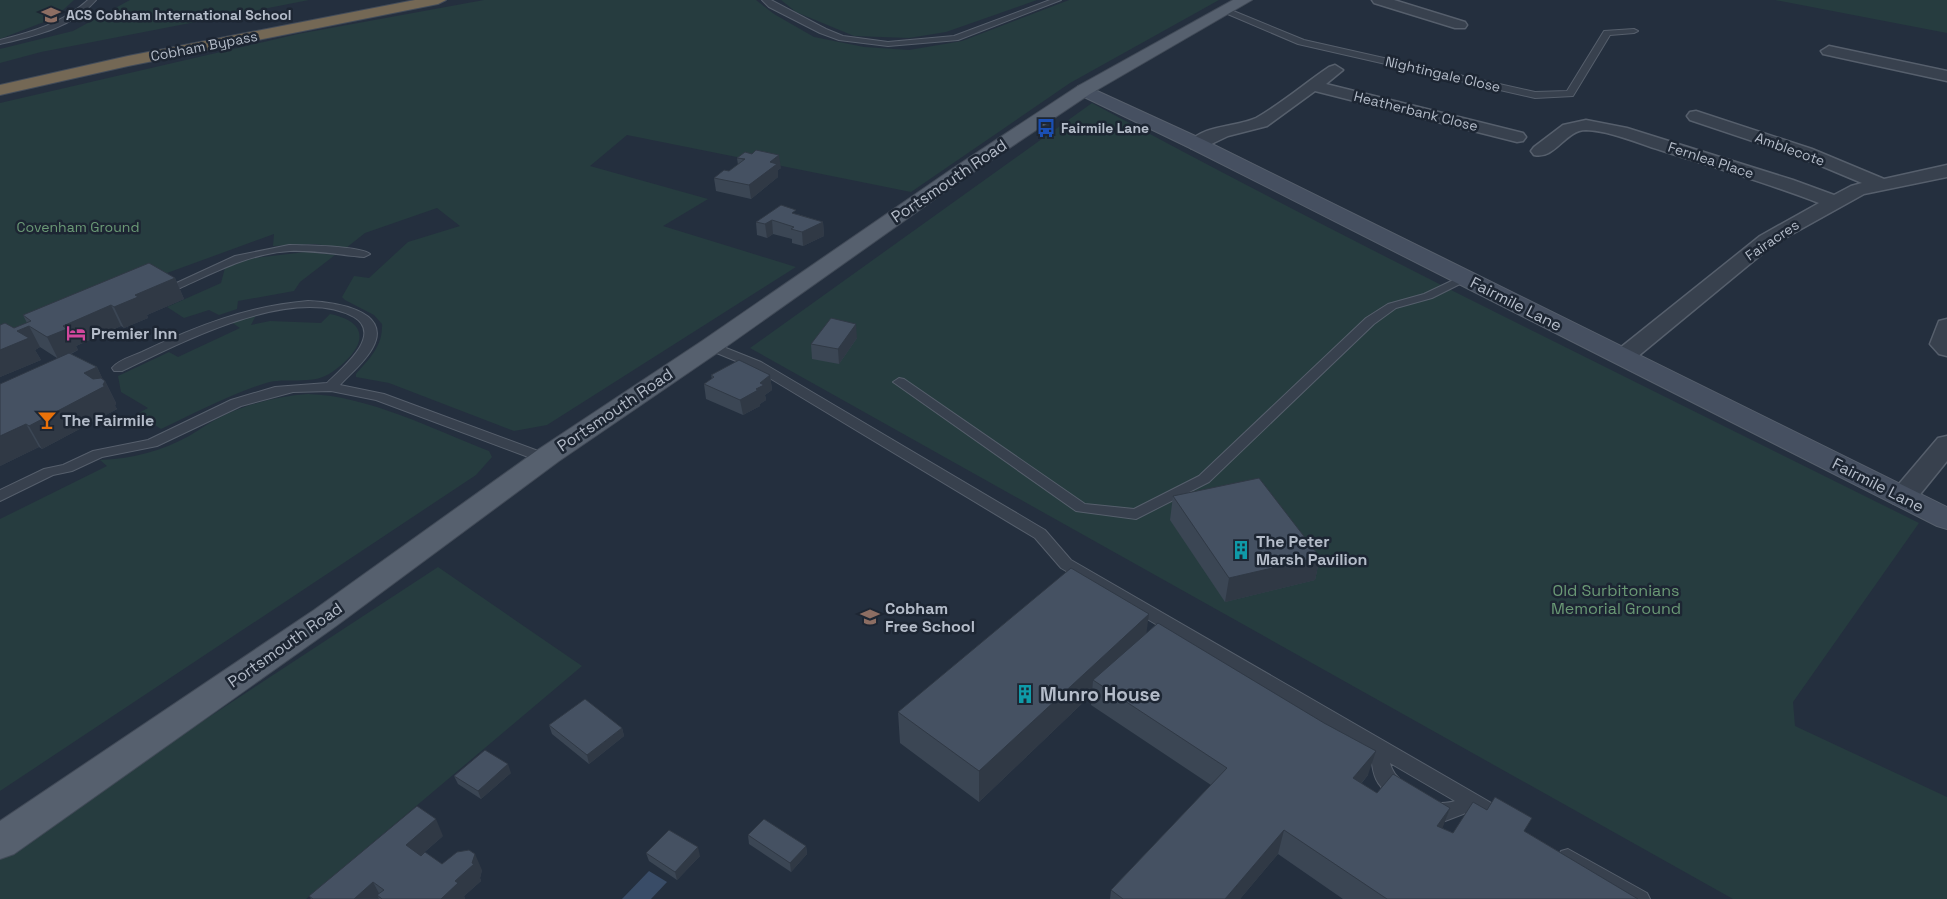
<svg xmlns="http://www.w3.org/2000/svg" width="1947" height="899" viewBox="0 0 1947 899" font-family="'Space Grotesk',sans-serif">
<style>
.green{fill:#263c3f}
.water{fill:#394c67}
.lines{fill:none;stroke-linecap:round;stroke-linejoin:round}
.lane-casing{stroke:#565f6c;stroke-width:2}
.street-casing{stroke:#565f6c;stroke-width:3}
.secondary-casing{stroke:#565f6c;stroke-width:2}
.primary-casing{stroke:#414a57;stroke-width:2}
.highway-casing{stroke:#434c59;stroke-width:2}
.lane{fill:#38414e;fill-rule:evenodd}
.street{fill:#38414e;fill-rule:evenodd}
.secondary{fill:#465061;fill-rule:evenodd}
.primary{fill:#56606e;fill-rule:evenodd}
.highway{fill:#746855;fill-rule:evenodd}
.wall{fill:#3b4654}
.shaded-wall{fill:#303945}
.building{fill:#455162;stroke:#303945}
.labels{text-anchor:middle;dominant-baseline:central;stroke-width:5;stroke-linejoin:round;paint-order:stroke}
.far-poi-label{font-size:14px;font-weight:bold;fill:#b4bcc9;stroke:#1d2633;text-anchor:start}
.far-street-label{font-size:14px;fill:#b4bcc9;stroke:#1d2633}
.far-park-label{font-size:14px;fill:#6b9a76;stroke:#1d2633}
.street-label{font-size:16px;fill:#b4bcc9;stroke:#1d2633}
.poi-label{font-size:16px;font-weight:bold;fill:#b4bcc9;stroke:#1d2633;text-anchor:start}
.park-label{font-size:16px;fill:#6b9a76;stroke:#1d2633}
.near-poi-label{font-size:19px;font-weight:bold;fill:#b4bcc9;stroke:#1d2633;text-anchor:start}
</style>
<rect width="100%" height="100%" fill="#242f3e"/>
<g class="green">
<polygon points="0,0 74,0 54,18 0,39"/>
<polygon points="130,0 309,0 41,52 0,63 0,49 73,31"/>
<path d="M 484,0 L 756,0 L 774,14 L 814,37 L 864,47 L 909,50 L 962,41 L 1069,0 L 1219,0 L 1070,83 L 911,192 L 627,135 L 590,166 L 708,199 L 663,226 L 796,267 L 547,425 L 514,431 L 389,383 L 356,377 L 356,374 C 370,358 383,346 382,324 L 374,315 L 345,300 L 342,297 L 354,276 L 369,278 L 408,242 L 460,226 L 437,208 L 365,233 L 346,248 L 314,244 L 273,246 L 274,234 L 167,273 L 0,344 L 0,103 L 298,34 Z"/>
<polygon points="781,0 1037,0 946,32 909,38 854,36 796,12"/>
<polygon points="1775,0 1947,0 1947,33"/>
<path d="M 1092,103 C 1364,250 1642,385 1919,523 L 1793,702 L 1795,726 L 1947,797 L 1947,899 L 1733,899 L 750,348 Z"/>
<polygon points="306,252 335,255 300,282 294,291 238,301 237,309 219,315 209,310 184,318 167,307 221,283 225,268 253,258"/>
<path d="M 330,314 C 378,324 360,354 329,374 C 311,385 286,377 266,383 C 230,394 195,413 161,429 L 137,414 L 148,408 L 121,392 L 118,376 L 169,352 L 178,357 L 240,328 L 231,322 L 256,315 L 251,325 L 270,321 L 321,323 Z"/>
<path d="M 308,394 C 369,396 432,429 489,451 L 492,457 L 476,475 L 0,791 L 0,519 L 107,466 L 100,460 C 131,459 162,451 189,436 C 202,428 215,419 229,413 C 255,402 281,396 308,394 Z"/>
<polygon points="438,567 582,666 306,899 0,899 0,842 6,850"/>
</g>
<polygon class="water" points="649,871 667,882 651,899 622,899"/>
<g class="lines">
<g class="lane-casing">
<g id="lane">
<path d="M 88,0 L 96,0 C 72,28 34,36 0,44 L 0,40 C 32,32 63,23 88,0 Z"/>
<polygon points="762,0 771,0 826,29 843,36 888,42 954,36 1050,0 1061,0 958,40 888,46 839,40 820,33 769,7"/>
<polygon points="1226,8 1304,40 1535,92 1567,91 1604,31 1634,29 1638,31 1634,33 1610,35 1573,96 1535,98 1298,44 1223,12 1222,10"/>
<path d="M 289,245 C 304,245 361,246 370,254 L 364,257 C 340,255 315,250 290,251 C 251,253 215,272 180,288 L 172,288 L 170,286 L 235,256 Z"/>
<polygon points="1464,275 1468,276 1468,280 1432,298 1396,308 1374,324 1209,482 1136,519 1076,511 893,382 899,378 904,379 1085,504 1134,509 1199,476 1366,318 1388,304 1424,294"/>
<path d="M 308,301 C 331,302 393,309 373,347 C 366,361 350,374 340,385 L 384,394 L 549,455 L 551,458 L 544,462 L 539,461 L 376,400 L 331,391 L 293,392 L 241,406 L 157,446 L 102,457 L 72,471 L 53,475 L 0,501 L 0,490 L 44,469 L 63,465 L 93,451 L 148,440 L 231,400 L 275,387 L 327,383 C 341,369 384,335 354,317 C 293,283 178,344 122,371 L 114,371 L 112,368 C 118,360 133,356 142,352 C 196,326 248,306 308,301 Z"/>
<path d="M 711,342 L 761,362 L 1045,530 L 1071,560 L 1500,808 L 1502,814 L 1500,820 L 1493,822 L 1471,811 L 1445,821 L 1426,816 L 1424,810 L 1426,804 C 1436,801 1444,805 1455,801 L 1390,763 C 1394,779 1405,780 1411,793 L 1409,798 C 1397,802 1381,790 1376,779 C 1372,771 1372,760 1370,751 L 1061,568 L 1035,538 L 753,368 L 707,349 L 705,346 Z"/>
<polygon points="1568,849 1647,893 1650,899 1622,899 1561,863 1558,857 1561,851"/>
</g>
</g>
<g class="street-casing">
<g id="street">
<polygon points="1372,0 1394,0 1465,22 1467,25 1465,28 1455,28 1374,3"/>
<polygon points="1829,46 1947,71 1947,81 1823,54 1821,51"/>
<path d="M 1335,65 L 1343,70 L 1326,84 L 1523,133 L 1526,137 L 1523,141 L 1517,142 L 1315,91 L 1267,126 L 1228,136 L 1203,148 L 1191,148 L 1188,144 C 1201,125 1237,127 1256,118 C 1281,104 1305,83 1329,67 Z"/>
<path d="M 1696,111 L 1812,149 L 1884,179 L 1947,165 L 1947,177 L 1864,194 L 1774,244 L 1631,362 L 1623,364 L 1615,362 L 1611,357 L 1615,352 L 1760,236 L 1819,203 C 1767,183 1713,167 1660,150 C 1637,143 1611,131 1586,130 C 1565,130 1555,160 1534,155 L 1531,151 L 1534,147 L 1563,125 L 1586,120 L 1627,128 L 1793,180 L 1834,195 L 1851,186 L 1862,183 L 1800,157 L 1690,120 L 1687,116 L 1690,112 Z"/>
<polygon points="1947,319 1947,356 1939,354 1930,344 1939,321"/>
<polygon points="1947,436 1947,461 1913,503 1903,506 1893,503 1889,497 1893,491 1938,438"/>
</g>
</g>
<g class="secondary-casing">
<polygon id="secondary" points="1084,85 1204,140 1947,507 1947,529 1937,526 1190,148 1078,94 1075,90 1078,86"/>
</g>
<g class="primary-casing">
<polygon id="primary" points="1233,0 1252,0 1090,94 966,177 720,351 559,461 336,626 14,854 0,859 0,821 314,610 539,449 702,341 952,169 1078,86"/>
</g>
<g class="highway-casing">
<polygon id="highway" points="415,0 446,0 438,4 128,66 0,95 0,85 128,56"/>
</g>
<use href="#lane" class="lane"/>
<use href="#street" class="street"/>
<use href="#secondary" class="secondary"/>
<use href="#primary" class="primary"/>
<use href="#highway" class="highway"/>
</g>
<g class="wall">
<polygon points="737,158 781,168 778,170 778,177 751,199 716,191 714,178 729,171 738,165"/>
<polygon points="797,214 823,222 824,236 803,246 792,243 792,239 773,234 767,238 757,235 756,222"/>
<polygon points="175,278 184,299 147,315 148,318 124,328 121,326 76,346 78,350 71,354 97,367 103,380 105,381 116,403 115,406 117,409 42,449 39,447 0,466 57,358 40,347 35,350 41,360 0,377 0,325 14,328 27,323 23,315"/>
<polygon points="857,338 839,364 812,359 811,344"/>
<polygon points="711,375 770,375 772,390 765,395 766,400 760,404 760,406 743,415 706,399 704,384 712,379"/>
<polygon points="1173,496 1320,557 1315,580 1225,602 1170,520"/>
<polygon points="1147,633 1368,775 1361,784 1377,793 1450,808 1442,828 1453,833 1526,832 1638,899 1343,899 1278,854 1240,899 1110,899 1111,890 1211,785 1091,705 1092,694 979,802 900,743 898,712"/>
<polygon points="549,725 622,728 624,736 589,764 552,734"/>
<polygon points="511,773 481,799 458,784 454,776"/>
<polygon points="748,835 806,846 807,854 791,872 749,844"/>
<polygon points="443,836 420,856 442,864 482,870 480,878 481,881 464,896 465,899 311,899 309,896"/>
<polygon points="646,853 700,856 677,880 649,861"/>
</g>
<g class="shaded-wall">
<polygon points="779,155 781,168 778,170 778,177 751,199 749,185 770,162"/>
<polygon points="772,220 773,234 767,238 765,224"/>
<polygon points="823,222 824,236 803,246 802,232"/>
<polygon points="175,278 184,299 147,315 148,318 124,328 114,307 135,295"/>
<polygon points="111,305 121,326 76,346 78,350 58,359 47,337 63,326"/>
<polygon points="856,324 857,338 839,364 838,349"/>
<polygon points="29,326 40,347 35,350 41,360 0,377 0,350 17,331"/>
<polygon points="97,367 104,382 105,381 116,403 115,406 117,409 42,449 29,426 84,373"/>
<polygon points="770,375 772,390 765,395 766,400 760,404 760,406 743,415 740,400 756,389 760,383"/>
<polygon points="26,424 39,447 0,466 0,436"/>
<polygon points="1320,557 1315,580 1225,602 1229,578"/>
<polygon points="1149,614 1145,644 1093,680 1092,694 979,802 979,771"/>
<polygon points="622,728 624,736 589,764 587,755"/>
<polygon points="1376,751 1368,775 1345,802 1353,778"/>
<polygon points="508,764 511,773 481,799 478,791"/>
<polygon points="1450,808 1441,832 1437,826"/>
<polygon points="436,819 443,836 413,862 406,845"/>
<polygon points="1284,830 1278,854 1240,899 1225,899"/>
<polygon points="806,846 807,854 791,872 790,863"/>
<polygon points="698,847 700,856 677,880 675,872"/>
<polygon points="475,854 482,870 480,878 481,881 464,896 465,899 441,899 455,881 472,863"/>
<polygon points="373,882 382,899 377,895 379,899 354,899"/>
</g>
<g class="building">
<polygon points="756,150 779,155 770,162 777,164 749,185 714,178 724,170 729,171 745,159 737,158 745,152 752,154"/>
<polygon points="781,205 796,210 792,213 823,222 802,232 791,229 794,227 772,220 765,224 756,222"/>
<polygon points="149,263 175,278 135,295 138,297 114,307 111,305 63,326 67,329 47,337 29,326 17,331 29,338 0,350 0,325 5,323 14,328 31,321 23,315"/>
<polygon points="831,318 856,324 838,349 811,344"/>
<polygon points="69,353 97,367 84,373 93,379 101,378 105,381 103,385 105,386 29,426 26,424 0,436 0,384"/>
<polygon points="739,360 770,375 760,383 764,385 756,389 758,390 740,400 704,384 714,377 711,375"/>
<polygon points="1259,478 1320,557 1229,578 1173,496"/>
<polygon points="1071,568 1149,614 979,771 898,712"/>
<polygon points="1158,623 1324,723 1376,751 1353,778 1377,793 1393,774 1450,808 1437,826 1453,833 1473,802 1487,810 1495,797 1532,818 1524,831 1638,899 1387,899 1284,830 1225,899 1123,899 1111,890 1227,768 1093,680"/>
<polygon points="585,699 622,728 587,755 549,725"/>
<polygon points="485,750 508,764 478,791 454,776"/>
<polygon points="417,806 436,819 406,845 421,856 425,852 442,864 457,852 469,850 475,854 472,863 474,864 455,881 458,883 441,899 382,899 377,895 384,890 373,882 354,899 313,899 309,896"/>
<polygon points="764,819 806,846 790,863 748,835"/>
<polygon points="669,830 698,847 675,872 646,853"/>
</g>
<defs>
<g id="school-bare" transform="scale(1.5)"><path d="M0-5L7-2L0 1L-7-2ZM-4 1L0 2.5L4 1V4Q0 6-4 4Z" fill="#8d6e63" stroke="#1d2633" stroke-width="2.5" paint-order="stroke"/></g>
<g id="bus-bare" transform="scale(1.5)"><path d="M-5-6H5V4H4V6H2V4H-2V6H-4V4H-5ZM-3.5-4V0h7V-4ZM-3.5 1.2v1.5H-2V1.2ZM2 1.2v1.5H3.5V1.2Z" fill="#1a4fb4" stroke="#1d2633" stroke-width="2.5" paint-order="stroke"/></g>
<g id="hotel-bare" transform="scale(1.5)"><path d="M-6-4.5h1.5V1H6V5H4.5V3h-9V5H-6ZM-4 0a1.8 1.8 0 1 1 3.6 0ZM.5 0V-2.5h3Q6-2.5 6 0Z" fill="#d1479c" stroke="#1d2633" stroke-width="2.5" paint-order="stroke"/></g>
<g id="bar-bare" transform="scale(1.5)"><path d="M-6-5H6L.8 .8V4.5H3.5V6h-7V4.5H-.8V.8Z" fill="#e8710a" stroke="#1d2633" stroke-width="2.5" paint-order="stroke"/></g>
<g id="building-bare" transform="scale(1.5)"><path d="M-4-6H4V6H1V3H-1V6H-4ZM-2.5-4.3h1.7v1.8h-1.7ZM.8-4.3h1.7v1.8H.8ZM-2.5-1h1.7V.8h-1.7ZM.8-1h1.7V.8H.8Z" fill="#0f9aa8" stroke="#1d2633" stroke-width="2.5" paint-order="stroke"/></g>
</defs>
<g fill-rule="evenodd">
<use href="#school-bare" x="51" y="15"/>
<use href="#bus-bare" x="1046" y="128"/>
<use href="#hotel-bare" x="76" y="333"/>
<use href="#bar-bare" x="47" y="420"/>
<use href="#building-bare" x="1241" y="550"/>
<use href="#school-bare" x="870" y="617"/>
<use href="#building-bare" x="1025" y="694"/>
</g>
<g class="labels">
<g class="far-poi-label">
<text x="66" y="15">ACS Cobham International School</text>
<text x="1061" y="128">Fairmile Lane</text>
</g>
<g class="far-street-label">
<text transform="translate(204 46) rotate(-11)">Cobham Bypass</text>
<text transform="translate(1443 74) rotate(13)">Nightingale Close</text>
<text transform="translate(1416 111) rotate(14)">Heatherbank Close</text>
<text transform="translate(1790 149) rotate(20)">Amblecote</text>
<text transform="translate(1711 160) rotate(18)">Fernlea Place</text>
<text transform="translate(1772 240) rotate(-34)">Fairacres</text>
</g>
<g class="far-park-label">
<text x="78" y="227">Covenham Ground</text>
</g>
<g class="street-label">
<text transform="translate(949 181) rotate(-34)">Portsmouth Road</text>
<text transform="translate(1516 304) rotate(27)">Fairmile Lane</text>
<text transform="translate(615 410) rotate(-34)">Portsmouth Road</text>
<text transform="translate(1878 485) rotate(27)">Fairmile Lane</text>
<text transform="translate(285 645) rotate(-35)">Portsmouth Road</text>
</g>
<g class="poi-label">
<text x="91" y="333">Premier Inn</text>
<text x="62" y="420">The Fairmile</text>
<text x="1256" y="541">The Peter<tspan x="1256" dy="18">Marsh Pavilion</tspan></text>
<text x="885" y="608">Cobham<tspan x="885" dy="18">Free School</tspan></text>
</g>
<g class="park-label">
<text x="1616" y="590">Old Surbitonians<tspan x="1616" dy="18">Memorial Ground</tspan></text>
</g>
<g class="near-poi-label">
<text x="1040" y="694">Munro House</text>
</g>
</g>
</svg>
